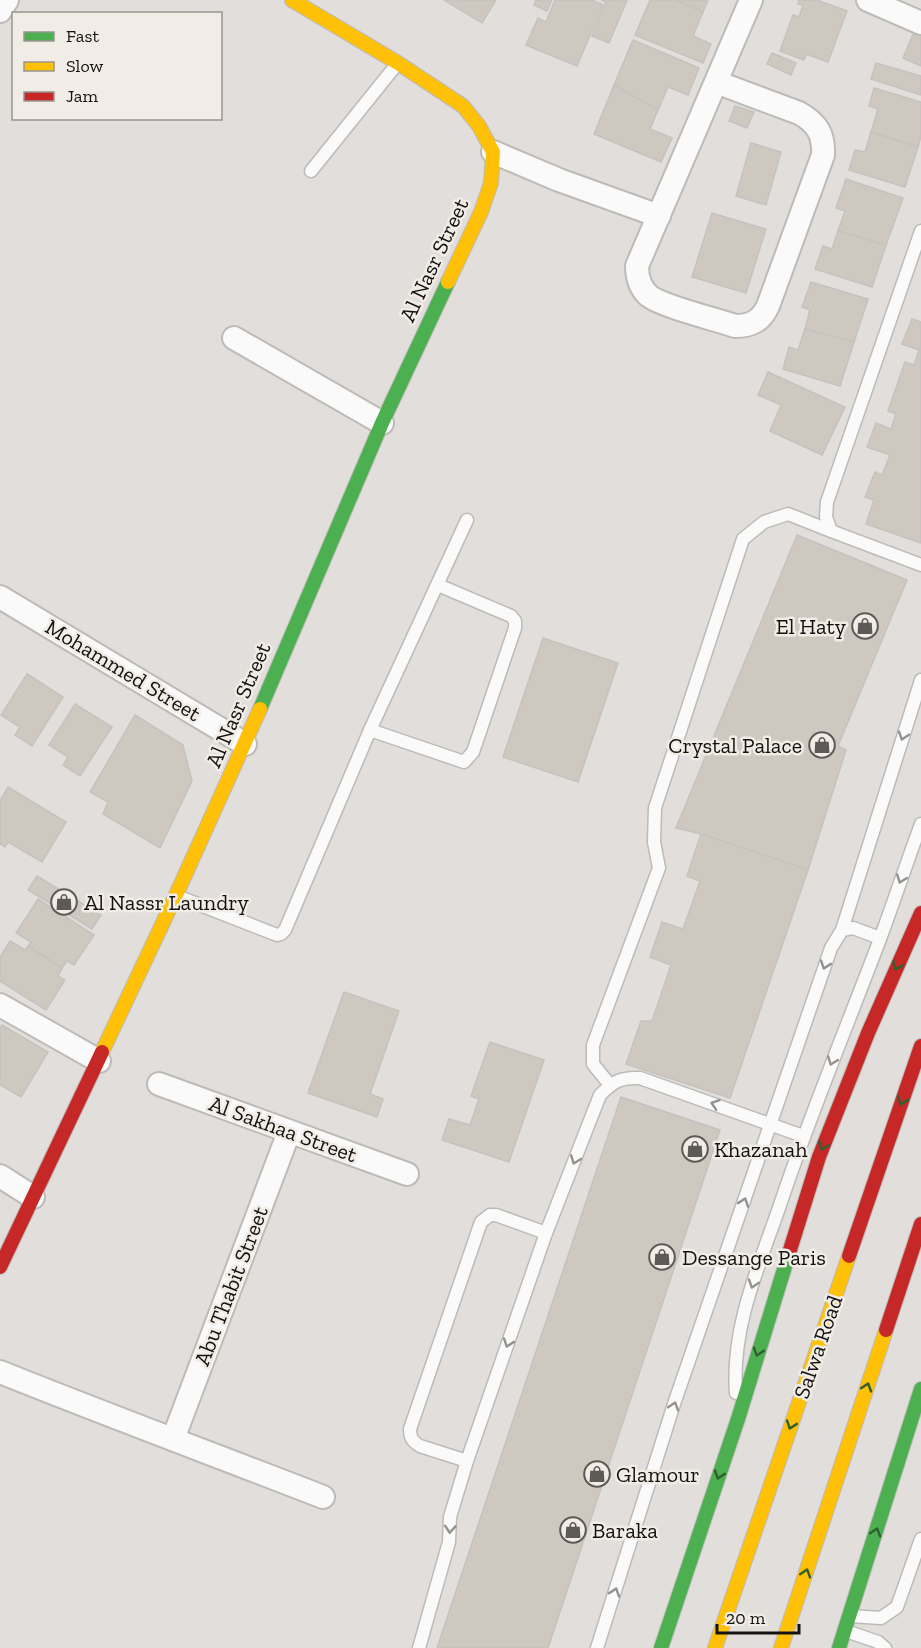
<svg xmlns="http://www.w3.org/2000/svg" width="921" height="1648" viewBox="0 0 921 1648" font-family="'Zilla Slab',serif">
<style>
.building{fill:#cfc8c0;stroke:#c5c2c0;stroke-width:1.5}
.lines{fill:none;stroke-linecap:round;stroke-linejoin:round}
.lane-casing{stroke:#bdbbb8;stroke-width:15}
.street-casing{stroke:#bdbbb8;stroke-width:26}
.fast-casing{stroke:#bdbbb8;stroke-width:16}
.slow-casing{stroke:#bdbbb8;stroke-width:16}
.jam-casing{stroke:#bdbbb8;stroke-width:16}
.lane{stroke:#fafafa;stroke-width:12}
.street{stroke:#fafafa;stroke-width:22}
.fast{stroke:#4caf50;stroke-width:14}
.slow{stroke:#ffc107;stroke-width:14}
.jam{stroke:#c62828;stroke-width:14}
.oneway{stroke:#929291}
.oneway2{stroke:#306030}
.labels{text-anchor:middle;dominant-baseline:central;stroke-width:5;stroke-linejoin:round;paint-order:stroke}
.street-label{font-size:22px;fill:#141210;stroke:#f1ece5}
.poi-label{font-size:22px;fill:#141210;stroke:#f1ece5;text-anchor:start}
</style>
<rect width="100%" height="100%" fill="#e1dedb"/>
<g class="building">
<polygon points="444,0 496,0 482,23"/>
<polygon points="536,0 552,0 547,11 534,5"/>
<polygon points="555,0 592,0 603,5 577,66 526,45 538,18 546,22"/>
<polygon points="601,0 627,0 609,43 592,36 606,2"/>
<polygon points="650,0 676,0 703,12 693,36 711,44 703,63 635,35"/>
<polygon points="676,0 708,0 703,12"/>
<polygon points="799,0 817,0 847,11 828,62 806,54 804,60 780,51 793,15 799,17 803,5 798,4"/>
<polygon points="914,32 921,35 921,66 903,58"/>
<polygon points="633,40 699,68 688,95 668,87 658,110 614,85"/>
<polygon points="772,53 796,63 791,75 767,64"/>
<polygon points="876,63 921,76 921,95 871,79"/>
<polygon points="614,85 658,110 650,129 672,138 661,162 594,134"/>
<polygon points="874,88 921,102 921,136 918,147 871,132 878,109 869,106"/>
<polygon points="735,106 754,112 747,128 729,121"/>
<polygon points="871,132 918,147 905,187 849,170 855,150 865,152"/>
<polygon points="751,143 781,152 766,205 736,196"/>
<polygon points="846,179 903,198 886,245 838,231 845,211 836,208"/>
<polygon points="712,213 766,229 746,293 692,277"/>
<polygon points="838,231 886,245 872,287 815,269 823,246 832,249"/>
<polygon points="811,282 868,299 854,342 805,329 810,310 802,307"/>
<polygon points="912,319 921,322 921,543 866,524 874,500 865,497 875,472 882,475 890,455 867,447 876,423 891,429 896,414 888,411 905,362 914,365 919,350 902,344"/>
<polygon points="805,329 854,342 840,386 783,369 789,347 798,350"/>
<polygon points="768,372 845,407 822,455 770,431 781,405 758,395"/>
<polygon points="797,535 907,580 838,746 846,750 808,870 701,834 676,828"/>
<polygon points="543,638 618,663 578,782 503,757"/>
<polygon points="27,674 63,697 32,746 15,735 20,727 1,715"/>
<polygon points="75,704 112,727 80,776 63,765 68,757 49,745"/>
<polygon points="135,715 183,745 192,781 160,848 103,814 108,802 90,792"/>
<polygon points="8,787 66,822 42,862 8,842 5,847 0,844 0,801"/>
<polygon points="701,834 808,870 730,1098 626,1064 641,1021 652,1021 671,965 650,957 662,922 683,929 700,881 687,876"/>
<polygon points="37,876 101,915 92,929 28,890"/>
<polygon points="38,899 94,935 74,965 67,961 62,968 28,946 31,942 16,933"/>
<polygon points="10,941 25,950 28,946 62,968 58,976 65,980 46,1010 0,981 0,957"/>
<polygon points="344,992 399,1011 370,1094 383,1099 377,1117 308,1093"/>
<polygon points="2,1025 48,1052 21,1097 0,1085 0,1029"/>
<polygon points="490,1042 544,1060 509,1162 442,1140 449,1119 470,1125 479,1099 471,1096"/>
<polygon points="621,1097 720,1130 548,1648 437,1648"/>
</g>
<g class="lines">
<g class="lane-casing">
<g id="lane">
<polyline points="311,171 397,64"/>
<polyline points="921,231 827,502 826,517 831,531 921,565"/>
<polyline points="370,730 464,762 473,752 515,628 515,621 511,616 438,585"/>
<polyline points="177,896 277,935 281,934 285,930 370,730 467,520"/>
<polyline points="842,930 921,680"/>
<polyline points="610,1085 593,1064 593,1045 659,868 654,842 655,808 743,539 764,522 788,514 831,531"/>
<path d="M 736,1393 C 731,1329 758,1268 779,1208 C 809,1117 846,1029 880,939 C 894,901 907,862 921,824"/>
<path d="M 467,1461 L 420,1446 C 412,1441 410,1438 410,1429 L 481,1222 L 490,1215 L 496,1215 L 546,1233"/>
<polyline points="850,1616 881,1618 897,1607 921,1539"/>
<polyline points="846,1631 878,1642 885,1648"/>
<path d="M 419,1648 L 449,1542 L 450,1517 L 467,1461 L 546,1233 L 600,1095 C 614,1081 621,1077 640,1078 L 803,1136"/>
<polyline points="597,1648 674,1404 831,948 842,930 853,928 880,938"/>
</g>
</g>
<g class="street-casing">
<g id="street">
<polyline points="868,0 921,23"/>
<polyline points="0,11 7,0"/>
<path d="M 716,82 L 799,113 C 817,123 824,134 823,155 L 768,306 C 761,321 751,326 735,326 C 715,319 664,307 649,296 C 640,288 637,278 637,266 L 751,0"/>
<polyline points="493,152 559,180 659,216"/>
<polyline points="234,338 382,423"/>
<polyline points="0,597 245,744"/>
<polyline points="0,1005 99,1061"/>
<polyline points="159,1084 407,1174"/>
<polyline points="0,1176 33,1197"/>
<path d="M 0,1372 C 107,1415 215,1455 323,1497"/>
<polyline points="173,1439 289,1132"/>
</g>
</g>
<g class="fast-casing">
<g id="fast">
<polyline points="260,709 382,423 448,282"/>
<polyline points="661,1648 738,1419 790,1250"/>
<polyline points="839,1648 921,1389"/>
</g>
</g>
<g class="slow-casing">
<g id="slow">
<polyline points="292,0 398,63 463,106 479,126 493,152 491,183 481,212 448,282"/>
<polyline points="102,1052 176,895 260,709"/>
<polyline points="715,1648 849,1256"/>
<polyline points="781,1648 886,1330"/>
</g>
</g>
<g class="jam-casing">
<g id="jam">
<polyline points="790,1250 819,1157 868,1033 921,913"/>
<polyline points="849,1256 921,1046"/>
<polyline points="0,1267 102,1052"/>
<polyline points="886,1330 921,1224"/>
</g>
</g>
<use href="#lane" class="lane"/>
<use href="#street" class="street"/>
<use href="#fast" class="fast"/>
<use href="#slow" class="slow"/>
<use href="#jam" class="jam"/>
</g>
<defs><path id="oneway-chevron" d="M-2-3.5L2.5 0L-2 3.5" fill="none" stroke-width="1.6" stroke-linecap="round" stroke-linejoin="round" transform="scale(1.5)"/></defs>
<g class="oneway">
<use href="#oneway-chevron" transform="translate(903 736) rotate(108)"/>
<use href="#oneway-chevron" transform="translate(901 879) rotate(110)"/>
<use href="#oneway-chevron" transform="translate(825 965) rotate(109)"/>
<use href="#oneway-chevron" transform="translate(832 1061) rotate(111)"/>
<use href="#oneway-chevron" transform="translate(715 1104) rotate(-161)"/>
<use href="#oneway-chevron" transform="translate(575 1160) rotate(111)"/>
<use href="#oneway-chevron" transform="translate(744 1202) rotate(-71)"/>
<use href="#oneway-chevron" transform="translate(753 1284) rotate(108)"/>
<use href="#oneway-chevron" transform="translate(508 1343) rotate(109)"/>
<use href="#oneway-chevron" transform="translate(674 1406) rotate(-72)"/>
<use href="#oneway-chevron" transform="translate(450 1529) rotate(94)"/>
<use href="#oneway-chevron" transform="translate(615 1592) rotate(-72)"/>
</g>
<g class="oneway2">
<use href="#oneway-chevron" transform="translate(897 966) rotate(114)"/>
<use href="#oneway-chevron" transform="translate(902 1101) rotate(109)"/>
<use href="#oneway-chevron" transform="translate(823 1146) rotate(111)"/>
<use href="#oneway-chevron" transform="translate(758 1352) rotate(107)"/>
<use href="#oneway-chevron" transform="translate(867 1387) rotate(-72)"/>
<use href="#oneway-chevron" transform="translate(791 1425) rotate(109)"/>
<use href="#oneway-chevron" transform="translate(719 1475) rotate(108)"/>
<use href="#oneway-chevron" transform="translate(876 1532) rotate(-73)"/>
<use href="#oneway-chevron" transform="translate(806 1573) rotate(-72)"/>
</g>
<defs>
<g id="shop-ring" transform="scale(1.35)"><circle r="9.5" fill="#f1ece5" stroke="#5c5957" stroke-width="1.5"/><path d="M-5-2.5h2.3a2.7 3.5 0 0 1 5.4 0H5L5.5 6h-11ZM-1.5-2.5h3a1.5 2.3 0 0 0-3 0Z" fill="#5c5957"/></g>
</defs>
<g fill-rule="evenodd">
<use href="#shop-ring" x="865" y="626"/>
<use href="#shop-ring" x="822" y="745"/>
<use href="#shop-ring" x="64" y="902"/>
<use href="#shop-ring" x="695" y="1149"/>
<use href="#shop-ring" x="662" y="1257"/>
<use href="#shop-ring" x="597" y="1474"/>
<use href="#shop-ring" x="573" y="1530"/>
</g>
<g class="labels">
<g class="street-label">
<text transform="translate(434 260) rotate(-65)">Al Nasr Street</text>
<text transform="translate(123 670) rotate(31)">Mohammed Street</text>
<text transform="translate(238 705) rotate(-67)">Al Nasr Street</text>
<text transform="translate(283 1129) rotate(20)">Al Sakhaa Street</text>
<text transform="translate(231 1286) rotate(-69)">Abu Thabit Street</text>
<text transform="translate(818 1347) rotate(-71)">Salwa Road</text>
</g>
<g class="poi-label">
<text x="846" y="626" text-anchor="end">El Haty</text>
<text x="802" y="745" text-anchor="end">Crystal Palace</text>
<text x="84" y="902">Al Nassr Laundry</text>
<text x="714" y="1149">Khazanah</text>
<text x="682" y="1257">Dessange Paris</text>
<text x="616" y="1474">Glamour</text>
<text x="592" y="1530">Baraka</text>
</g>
</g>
<rect x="12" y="12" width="210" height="108" fill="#f1ece5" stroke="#999590" stroke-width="1.5"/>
<rect x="24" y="32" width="30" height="9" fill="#4caf50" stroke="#999590" stroke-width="1.5"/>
<text x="66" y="42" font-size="18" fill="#141210">Fast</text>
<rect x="24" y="62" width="30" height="9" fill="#ffc107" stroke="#999590" stroke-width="1.5"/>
<text x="66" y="72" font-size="18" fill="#141210">Slow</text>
<rect x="24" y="92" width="30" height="9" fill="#c62828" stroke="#999590" stroke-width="1.5"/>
<text x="66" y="102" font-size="18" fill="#141210">Jam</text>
<path d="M717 1624v9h82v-9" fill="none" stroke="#141210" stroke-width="3"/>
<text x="726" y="1624" font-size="18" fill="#141210" stroke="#f1ece5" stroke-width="4.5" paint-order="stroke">20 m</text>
</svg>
